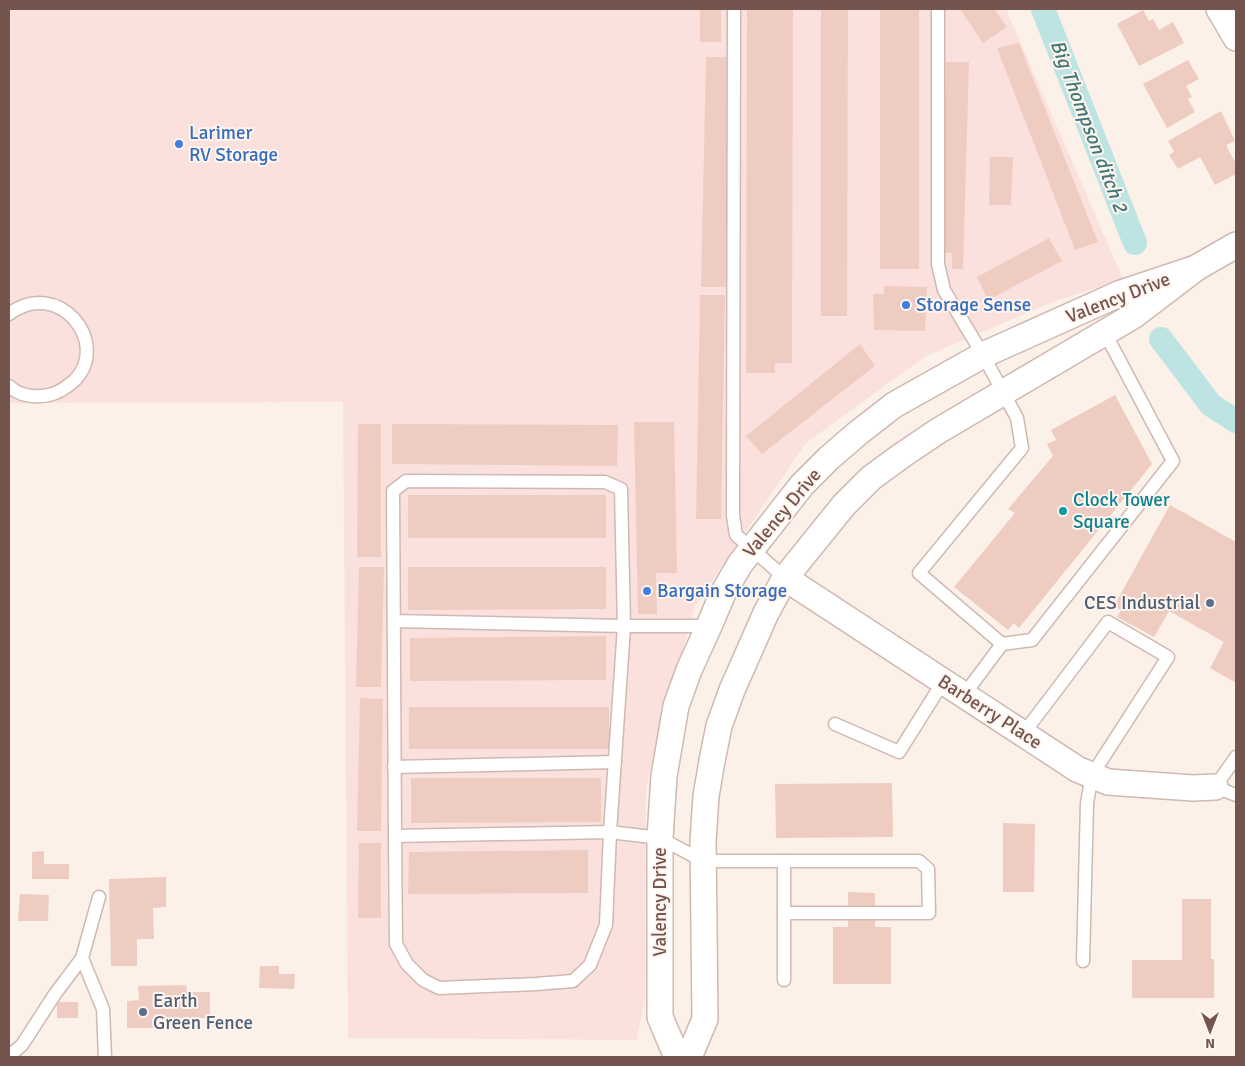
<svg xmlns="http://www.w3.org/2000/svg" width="1245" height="1066" viewBox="0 0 1245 1066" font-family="Signika,sans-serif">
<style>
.commercial{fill:#fbe1dd}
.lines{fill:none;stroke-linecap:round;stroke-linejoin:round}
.canal{stroke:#bde4e3;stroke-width:24}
.building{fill:#efccc1}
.service-casing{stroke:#cfb9b1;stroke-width:15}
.minor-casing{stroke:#cfb9b1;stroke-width:28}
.service{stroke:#fff;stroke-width:12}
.minor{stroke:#fff;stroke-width:25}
.shop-dot{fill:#3f7fe0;stroke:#fef5ee;stroke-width:2}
.culture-dot{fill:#0f9aa8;stroke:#fef5ee;stroke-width:2}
.service-dot{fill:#5c6f8a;stroke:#fef5ee;stroke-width:2}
.labels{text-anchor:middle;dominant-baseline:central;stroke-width:4;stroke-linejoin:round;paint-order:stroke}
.shop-label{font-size:19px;fill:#366cbe;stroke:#fef5ee;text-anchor:start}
.street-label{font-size:19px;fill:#74554d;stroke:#fef5ee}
.culture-label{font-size:19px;fill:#0d838f;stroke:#fef5ee;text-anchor:start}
.service-label{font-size:19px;fill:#4e5e75;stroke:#fef5ee;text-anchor:end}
.water-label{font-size:20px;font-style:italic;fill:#427878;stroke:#fef5ee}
</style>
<rect width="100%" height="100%" fill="#fbf1e8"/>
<polygon class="commercial" points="9,9 1006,9 1123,279 1050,303 926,356 806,443 695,606 646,787 645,998 637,1040 348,1038 343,402 9,403"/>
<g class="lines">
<g class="canal">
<polyline points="1043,9 1135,243"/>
<polyline points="1161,339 1211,405 1236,421"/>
</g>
</g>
<g class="building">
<rect x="700" y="9" width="21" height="33"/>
<polygon points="747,9 793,9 792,363 775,363 775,373 746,373"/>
<polygon points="821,9 848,9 847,316 821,316"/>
<rect x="880" y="9" width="39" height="260"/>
<polygon points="960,9 994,9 1007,27 983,43"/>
<polygon points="1143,10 1149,21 1153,19 1159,30 1173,22 1184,43 1139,66 1117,24"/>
<polygon points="1019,43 1098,242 1075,250 997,48"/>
<polygon points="706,57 730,57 726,287 701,287"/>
<polygon points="1188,60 1199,79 1186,86 1192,97 1188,99 1195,112 1167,128 1143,84"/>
<polygon points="946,62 969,62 963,269 952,269 952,253 941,253"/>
<polygon points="1221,111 1235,141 1226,145 1236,164 1236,174 1215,185 1200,157 1178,169 1169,155 1174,152 1168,141"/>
<polygon points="990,157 1013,157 1011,205 989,205"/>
<polygon points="1049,238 1062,261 988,300 977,277"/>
<polygon points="884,286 927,287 925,331 874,330 873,294 884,294"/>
<polygon points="700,295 725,295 721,519 696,519"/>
<polygon points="860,344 875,366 762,454 746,436"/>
<polygon points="1115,395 1152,464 1019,628 1014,623 1008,630 954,587 1015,513 1008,509 1053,456 1047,444 1056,440 1051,430"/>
<polygon points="634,422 674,422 677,573 656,573 657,614 638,614"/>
<polygon points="358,424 381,424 381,557 357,557"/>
<polygon points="392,424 618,425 617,466 392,464"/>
<rect x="408" y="495" width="198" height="43"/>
<polygon points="1170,505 1236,542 1236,683 1210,668 1224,642 1169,611 1154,637 1117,617 1121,610 1114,606"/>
<polygon points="359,567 384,567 381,687 356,687"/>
<polygon points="408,567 606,567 606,609 408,610"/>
<polygon points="606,636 606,680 410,681 410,638"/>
<polygon points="360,698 383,699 381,831 357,831"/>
<rect x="409" y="707" width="200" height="42"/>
<polygon points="411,778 601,778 601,822 411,823"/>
<polygon points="892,783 893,837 776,838 775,784"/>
<polygon points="1003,823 1035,824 1034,892 1003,892"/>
<polygon points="359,843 381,843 381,918 358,918"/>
<polygon points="588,850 588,893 408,894 409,852"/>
<polygon points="44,851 44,864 69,864 69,879 32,879 32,852"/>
<polygon points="166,877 166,907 153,908 154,939 137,939 137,966 111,966 109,879"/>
<polygon points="848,892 875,893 875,927 891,927 891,984 833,984 833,927 848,927"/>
<polygon points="20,894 49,895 48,921 18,921"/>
<polygon points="1182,899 1211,899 1211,959 1214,959 1214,998 1132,998 1132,960 1182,960"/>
<polygon points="260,966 279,966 279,974 295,974 294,989 259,988"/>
<polygon points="186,985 187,992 210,992 210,1018 162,1018 162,1028 127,1028 127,1001 139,1000 138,986"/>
<rect x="57" y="1002" width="21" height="16"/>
</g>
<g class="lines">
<g class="service-casing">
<g id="service">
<polyline points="734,9 733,516 736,535 785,578"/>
<polyline points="938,9 938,264 944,290 983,355 1017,418 1022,448 919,573 1002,644"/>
<path d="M 9,314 C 58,277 111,342 75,380 C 67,387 59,393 49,395 C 35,398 19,396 9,386"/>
<polyline points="394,621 624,626 621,489 605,482 406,481 393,491 395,836 610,832 606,925 590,965 573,981 536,984 439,988 423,980 407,964 396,944 395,836"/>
<polyline points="709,626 624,626 610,832 660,838 703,861 919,861 928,869 929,913 784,913"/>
<polyline points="964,695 1002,644 1032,640 1173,461 1105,333"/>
<polyline points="835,724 899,752 943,682"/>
<polyline points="1023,734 1108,622 1168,657 1092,775 1087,803 1083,961"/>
<polyline points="1236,757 1215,787 1236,795"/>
<polyline points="394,767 615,762"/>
<polyline points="99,897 82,958 103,1009 105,1057"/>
<polyline points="784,980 784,861"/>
<polyline points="9,1056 22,1045 55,994 82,958"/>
</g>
</g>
<g class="minor-casing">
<g id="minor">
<polyline points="1219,9 1236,38"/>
<polyline points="785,578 1077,769 1108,782 1193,788 1215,787"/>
<polyline points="677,1057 660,1017 660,838 664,776 676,706 689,670 709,626 723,593 740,564 802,485 829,458 858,433 894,405 983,355 1121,293 1196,268"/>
<polyline points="689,1057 705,1019 703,841 706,796 712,761 719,726 732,690 766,613 785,578 844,505 871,478 901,456 938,431 1133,316 1196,268 1236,245"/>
</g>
</g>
<use href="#service" class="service"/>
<use href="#minor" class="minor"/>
</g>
<g class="shop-dot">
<circle cx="179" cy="144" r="5"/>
<circle cx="906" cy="305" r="5"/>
<circle cx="647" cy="591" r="5"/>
</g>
<circle class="culture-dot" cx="1063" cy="511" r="5"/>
<g class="service-dot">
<circle cx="1210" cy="603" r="5"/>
<circle cx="143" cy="1012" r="5"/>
</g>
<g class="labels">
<g class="shop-label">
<text x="189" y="133">Larimer<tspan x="189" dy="22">RV Storage</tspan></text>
<text x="916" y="305">Storage Sense</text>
<text x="657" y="591">Bargain Storage</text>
</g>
<g class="street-label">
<text transform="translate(1118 298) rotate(-21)">Valency Drive</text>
<text transform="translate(782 513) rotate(-50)">Valency Drive</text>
<text transform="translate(990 712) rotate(33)">Barberry Place</text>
<text transform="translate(660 902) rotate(-90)">Valency Drive</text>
</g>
<g class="culture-label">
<text x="1073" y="500">Clock Tower<tspan x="1073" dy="22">Square</tspan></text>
</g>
<g class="service-label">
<text x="1200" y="603">CES Industrial</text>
<text x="153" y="1001" text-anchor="start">Earth<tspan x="153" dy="22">Green Fence</tspan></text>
</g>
<g class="water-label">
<text transform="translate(1089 126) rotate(69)">Big Thompson ditch 2</text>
</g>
</g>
<rect width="1245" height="1066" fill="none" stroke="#74554d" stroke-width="20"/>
<g transform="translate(1210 1031) rotate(180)" stroke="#fef5ee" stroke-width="4" paint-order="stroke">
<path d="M0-4L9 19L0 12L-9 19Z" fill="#74554d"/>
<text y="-8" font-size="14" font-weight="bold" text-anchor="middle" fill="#74554d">N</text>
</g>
</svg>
